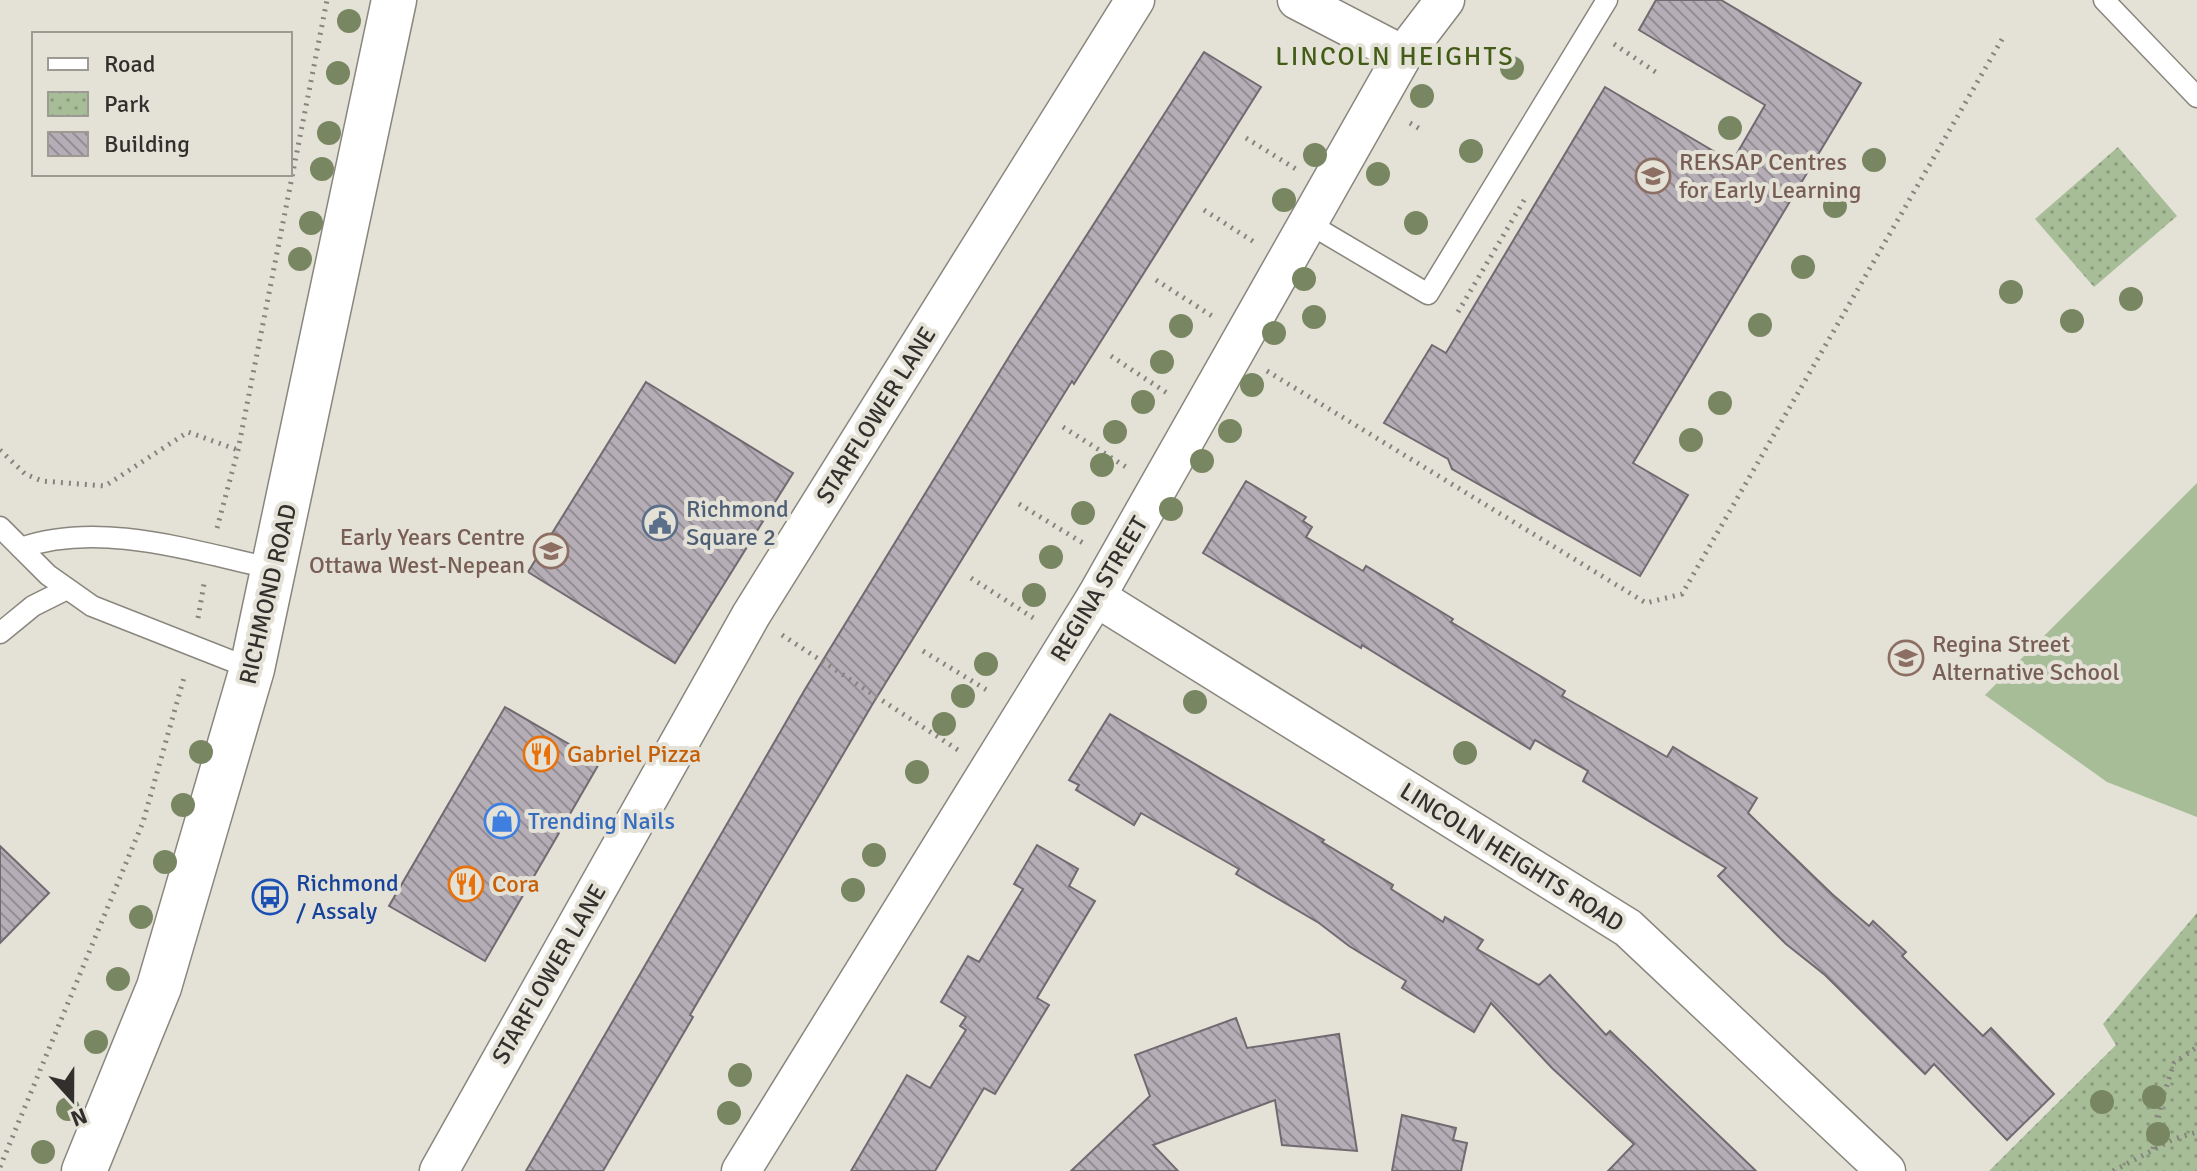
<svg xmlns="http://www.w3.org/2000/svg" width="2197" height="1171" viewBox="0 0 2197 1171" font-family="Signika,sans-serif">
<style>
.green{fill:#a7bd97}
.park{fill:url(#park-dots)}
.building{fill:url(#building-back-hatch);stroke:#706a71;stroke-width:2}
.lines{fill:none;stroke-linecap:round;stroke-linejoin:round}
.lane-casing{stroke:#89867d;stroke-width:23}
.street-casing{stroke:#89867d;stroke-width:41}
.secondary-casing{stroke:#89867d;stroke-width:47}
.path{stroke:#86847e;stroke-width:5;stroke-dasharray:2 6;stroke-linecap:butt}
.lane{stroke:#fff;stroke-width:20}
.street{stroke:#fff;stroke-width:38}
.secondary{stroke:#fff;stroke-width:44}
.tree{fill:#788761}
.labels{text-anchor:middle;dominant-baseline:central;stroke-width:8;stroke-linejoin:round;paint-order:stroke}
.education-label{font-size:24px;fill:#785e54;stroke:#e4e1d7;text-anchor:start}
.street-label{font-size:24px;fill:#32302d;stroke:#e4e1d7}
.service-label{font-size:24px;fill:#4e5e75;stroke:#e4e1d7;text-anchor:start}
.food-label{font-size:24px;fill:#c56008;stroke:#e4e1d7;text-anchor:start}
.shop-label{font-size:24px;fill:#366cbe;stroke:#e4e1d7;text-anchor:start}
.transit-label{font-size:24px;fill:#164399;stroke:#e4e1d7;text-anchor:start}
.neighbourhood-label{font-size:26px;letter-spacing:2px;fill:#435d18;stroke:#e4e1d7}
</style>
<defs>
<pattern id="park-dots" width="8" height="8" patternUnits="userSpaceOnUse" patternTransform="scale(2)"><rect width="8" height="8" fill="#a7bd97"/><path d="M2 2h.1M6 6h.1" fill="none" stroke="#899a7c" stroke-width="1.8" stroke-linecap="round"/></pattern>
<pattern id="building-back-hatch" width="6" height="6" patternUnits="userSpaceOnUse" patternTransform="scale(2)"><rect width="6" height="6" fill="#b5aeb6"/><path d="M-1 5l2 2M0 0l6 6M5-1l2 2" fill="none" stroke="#948e94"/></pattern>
</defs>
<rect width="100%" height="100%" fill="#e4e1d7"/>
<polygon class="green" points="2197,483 2197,817 2107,782 1985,695"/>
<g class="park">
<polygon points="2118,147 2177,216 2094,287 2035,219"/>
<polygon points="2197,913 2197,1171 1989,1171 2116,1045 2103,1024"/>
</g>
<g class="building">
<polygon points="1656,0 1721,0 1861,83 1633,463 1688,495 1640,576 1452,469 1448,459 1384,423 1432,345 1446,353 1605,87 1732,162 1765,105 1639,30"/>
<polygon points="1204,52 1261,87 1074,384 1072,381 872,705 690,1015 693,1017 603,1171 526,1171 804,691 1015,347"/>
<polygon points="646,382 793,473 675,663 528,572"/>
<polygon points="1246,481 1306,517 1303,521 1312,527 1306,537 1363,571 1366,566 1453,619 1451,622 1565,691 1562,696 1667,757 1673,747 1757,798 1748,813 1832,894 1869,926 1873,921 1906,952 1902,956 1983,1036 1991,1028 2054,1094 2007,1140 1934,1064 1925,1074 1825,975 1786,944 1718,876 1726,868 1583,781 1588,771 1535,740 1530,749 1362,645 1361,648 1203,553"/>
<polygon points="505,707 600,762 485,961 389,906"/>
<polygon points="1110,714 1324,840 1322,842 1393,885 1391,889 1443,922 1445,917 1483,940 1477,949 1539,985 1550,975 1606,1035 1610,1031 1756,1171 1608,1171 1634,1144 1552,1068 1491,1003 1474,1032 1402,988 1406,981 1349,946 1319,923 1236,874 1239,869 1141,813 1134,825 1076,790 1079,785 1069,780"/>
<polygon points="1037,845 1078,869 1069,886 1095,901 1037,998 1049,1005 995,1094 984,1088 935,1171 851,1171 907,1075 930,1088 966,1030 960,1026 966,1017 941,1002 968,956 979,962 1023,889 1014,884"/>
<polygon points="0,846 49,893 0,943"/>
<polygon points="1236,1018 1247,1048 1339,1034 1357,1151 1282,1145 1275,1100 1153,1145 1178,1171 1071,1171 1150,1096 1135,1055"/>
<polygon points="1402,1115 1456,1128 1453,1140 1467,1143 1461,1171 1392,1171"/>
</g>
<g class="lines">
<g class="lane-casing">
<g id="lane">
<polyline points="2104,0 2197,97"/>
<polyline points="1308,223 1428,294 1607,0"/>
<polyline points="0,527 48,575 92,606 252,669"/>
<path d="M 21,548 C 100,520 195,552 275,569"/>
<polyline points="0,633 33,606 65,590"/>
</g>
</g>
<g class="street-casing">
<g id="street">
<polyline points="1297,0 1403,55"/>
<polyline points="1096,597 1628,928 1886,1171"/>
<polyline points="439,1171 751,615 1135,0"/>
<polyline points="741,1171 1096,597 1403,55 1445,0"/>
</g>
</g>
<g class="secondary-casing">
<polyline id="secondary" points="84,1171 159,987 252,669 394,0"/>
</g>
<g class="path">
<polyline points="1614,44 1657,73"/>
<polyline points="1410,123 1420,129"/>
<polyline points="1246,138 1296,169"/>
<polyline points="1204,210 1254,242"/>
<polyline points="1156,280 1212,316"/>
<polyline points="1458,312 1526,197"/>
<polyline points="1111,356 1167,393"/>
<polyline points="1267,371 1646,603 1682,594 2005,34"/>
<polyline points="1063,427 1126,467"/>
<polyline points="0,450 25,474 42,481 105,486 188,432 238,450"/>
<polyline points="1019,504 1083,543"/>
<polyline points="217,528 238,450 327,0"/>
<polyline points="971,578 1038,621"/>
<polyline points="198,618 204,584"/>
<polyline points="782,635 958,750"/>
<polyline points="923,651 990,692"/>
<polyline points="2153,1149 2161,1103 2174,1063 2197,1047"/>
<polyline points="0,1167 143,822 185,674"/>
<polyline points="2113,1171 2174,1139 2197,1132"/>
</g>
<use href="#lane" class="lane"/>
<use href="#street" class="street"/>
<use href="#secondary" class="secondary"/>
</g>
<g class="tree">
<circle cx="349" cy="21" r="12"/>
<circle cx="1512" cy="68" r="12"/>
<circle cx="338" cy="73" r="12"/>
<circle cx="1422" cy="96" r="12"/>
<circle cx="1730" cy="128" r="12"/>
<circle cx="329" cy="133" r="12"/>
<circle cx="1471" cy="151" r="12"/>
<circle cx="1315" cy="155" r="12"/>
<circle cx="1874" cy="160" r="12"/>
<circle cx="322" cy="169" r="12"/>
<circle cx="1378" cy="174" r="12"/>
<circle cx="1284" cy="200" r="12"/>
<circle cx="1835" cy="206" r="12"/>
<circle cx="311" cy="223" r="12"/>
<circle cx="1416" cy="223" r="12"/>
<circle cx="300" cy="259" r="12"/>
<circle cx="1803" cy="267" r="12"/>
<circle cx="1304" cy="279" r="12"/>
<circle cx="2011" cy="292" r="12"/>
<circle cx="2131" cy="299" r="12"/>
<circle cx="1314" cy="317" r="12"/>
<circle cx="2072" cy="321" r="12"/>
<circle cx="1760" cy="325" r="12"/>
<circle cx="1181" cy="326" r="12"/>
<circle cx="1274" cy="333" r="12"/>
<circle cx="1162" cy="362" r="12"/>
<circle cx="1252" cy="385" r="12"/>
<circle cx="1143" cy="402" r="12"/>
<circle cx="1720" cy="403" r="12"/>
<circle cx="1230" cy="431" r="12"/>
<circle cx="1115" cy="432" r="12"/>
<circle cx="1691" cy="440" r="12"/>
<circle cx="1202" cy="461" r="12"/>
<circle cx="1102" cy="465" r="12"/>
<circle cx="1171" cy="509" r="12"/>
<circle cx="1083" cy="513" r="12"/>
<circle cx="1051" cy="557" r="12"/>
<circle cx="1034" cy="595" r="12"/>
<circle cx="986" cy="664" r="12"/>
<circle cx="963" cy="696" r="12"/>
<circle cx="1195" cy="702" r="12"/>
<circle cx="944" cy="724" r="12"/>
<circle cx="201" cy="752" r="12"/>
<circle cx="1465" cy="753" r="12"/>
<circle cx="917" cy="772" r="12"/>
<circle cx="183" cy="805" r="12"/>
<circle cx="874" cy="855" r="12"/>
<circle cx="165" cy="862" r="12"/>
<circle cx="853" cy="890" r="12"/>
<circle cx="141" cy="917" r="12"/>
<circle cx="118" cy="979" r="12"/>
<circle cx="96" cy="1042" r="12"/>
<circle cx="740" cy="1075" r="12"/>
<circle cx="2154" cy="1097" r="12"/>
<circle cx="2102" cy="1102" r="12"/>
<circle cx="68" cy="1109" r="12"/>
<circle cx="729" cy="1113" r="12"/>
<circle cx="2158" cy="1134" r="12"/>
<circle cx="43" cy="1152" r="12"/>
</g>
<defs>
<g id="school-ring" transform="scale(1.8)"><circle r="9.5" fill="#e4e1d7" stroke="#8d6e63" stroke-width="1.5"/><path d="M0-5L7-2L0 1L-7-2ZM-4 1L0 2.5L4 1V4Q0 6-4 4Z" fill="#8d6e63"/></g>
<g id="civic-ring" transform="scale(1.8)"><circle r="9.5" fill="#e4e1d7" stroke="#5c6f8a" stroke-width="1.5"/><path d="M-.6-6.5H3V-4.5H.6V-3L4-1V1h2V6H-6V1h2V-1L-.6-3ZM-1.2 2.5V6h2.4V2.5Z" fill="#5c6f8a"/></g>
<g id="restaurant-ring" transform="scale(1.8)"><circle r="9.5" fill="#e4e1d7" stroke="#e8710a" stroke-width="1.5"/><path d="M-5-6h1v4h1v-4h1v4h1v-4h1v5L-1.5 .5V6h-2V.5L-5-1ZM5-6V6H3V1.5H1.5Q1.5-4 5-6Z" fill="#e8710a"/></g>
<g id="shop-ring" transform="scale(1.8)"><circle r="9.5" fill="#e4e1d7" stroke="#3f7fe0" stroke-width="1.5"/><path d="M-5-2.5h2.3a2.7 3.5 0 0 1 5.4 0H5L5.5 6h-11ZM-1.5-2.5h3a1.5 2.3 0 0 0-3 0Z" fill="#3f7fe0"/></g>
<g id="bus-ring" transform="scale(1.8)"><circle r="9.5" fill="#e4e1d7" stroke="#1a4fb4" stroke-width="1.5"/><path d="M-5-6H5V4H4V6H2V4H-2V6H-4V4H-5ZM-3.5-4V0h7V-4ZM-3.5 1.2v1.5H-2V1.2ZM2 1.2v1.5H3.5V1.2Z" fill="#1a4fb4"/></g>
</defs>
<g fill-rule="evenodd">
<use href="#school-ring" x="1653" y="176"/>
<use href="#civic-ring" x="660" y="523"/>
<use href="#school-ring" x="551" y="551"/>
<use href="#school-ring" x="1906" y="658"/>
<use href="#restaurant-ring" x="541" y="754"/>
<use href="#shop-ring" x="502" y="821"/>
<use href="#restaurant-ring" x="466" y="884"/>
<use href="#bus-ring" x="270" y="897"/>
</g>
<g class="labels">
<g class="education-label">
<text x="1679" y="162">REKSAP Centres<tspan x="1679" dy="28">for Early Learning</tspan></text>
<text x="525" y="537" text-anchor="end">Early Years Centre<tspan x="525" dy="28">Ottawa West-Nepean</tspan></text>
<text x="1932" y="644">Regina Street<tspan x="1932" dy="28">Alternative School</tspan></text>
</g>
<g class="street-label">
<text transform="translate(876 415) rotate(-58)">STARFLOWER LANE</text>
<text transform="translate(1099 589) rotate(-59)">REGINA STREET</text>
<text transform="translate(268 594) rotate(-77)">RICHMOND ROAD</text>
<text transform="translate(1512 857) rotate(32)">LINCOLN HEIGHTS ROAD</text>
<text transform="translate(549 974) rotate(-60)">STARFLOWER LANE</text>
</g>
<g class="service-label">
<text x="686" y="509">Richmond<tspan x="686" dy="28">Square 2</tspan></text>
</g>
<g class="food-label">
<text x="567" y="754">Gabriel Pizza</text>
<text x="492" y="884">Cora</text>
</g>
<g class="shop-label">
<text x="528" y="821">Trending Nails</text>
</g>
<g class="transit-label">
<text x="296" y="883">Richmond<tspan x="296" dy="28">/ Assaly</tspan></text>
</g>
<g class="neighbourhood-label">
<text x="1395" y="57">LINCOLN HEIGHTS</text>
</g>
</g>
<rect x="32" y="32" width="260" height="144" fill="#e4e1d7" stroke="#9d9a93" stroke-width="2"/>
<rect x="48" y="58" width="40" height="12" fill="#ffffff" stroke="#9d9a93" stroke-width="2"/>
<text x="104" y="72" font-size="24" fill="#32302d">Road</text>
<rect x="48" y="92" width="40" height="24" fill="url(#park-dots)" stroke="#9d9a93" stroke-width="2"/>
<text x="104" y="112" font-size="24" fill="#32302d">Park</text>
<rect x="48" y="132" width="40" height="24" fill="url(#building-back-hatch)" stroke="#9d9a93" stroke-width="2"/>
<text x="104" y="152" font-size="24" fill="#32302d">Building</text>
<g transform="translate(72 1099) rotate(159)" stroke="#e4e1d7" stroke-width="6" paint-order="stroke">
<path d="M0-6L14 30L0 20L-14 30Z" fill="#32302d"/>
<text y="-12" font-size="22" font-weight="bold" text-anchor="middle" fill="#32302d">N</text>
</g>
</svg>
